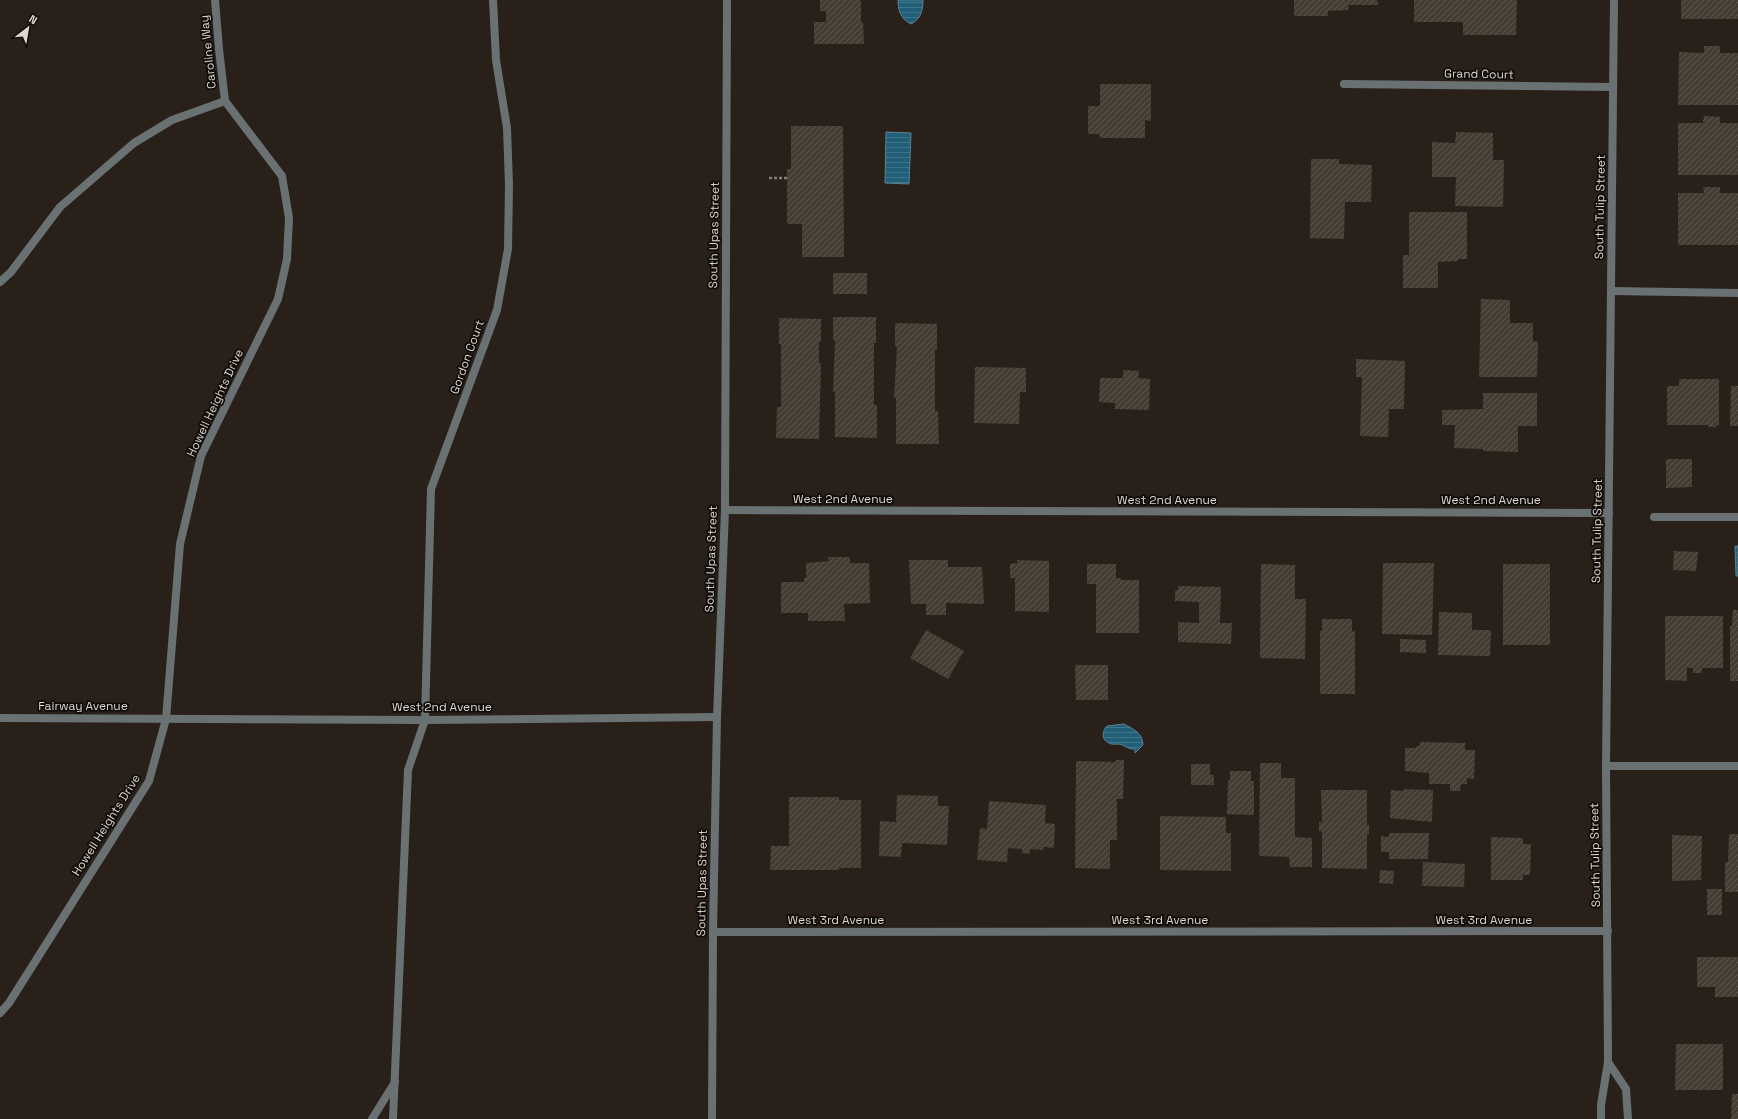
<svg xmlns="http://www.w3.org/2000/svg" width="1738" height="1119" viewBox="0 0 1738 1119" font-family="'Space Grotesk',sans-serif">
<style>
.water{fill:url(#water-rules);stroke:#598393}
.building{fill:url(#building-hatch)}
.lines{fill:none;stroke-linecap:round;stroke-linejoin:round}
.path{stroke:#847d76;stroke-width:2.5;stroke-dasharray:3 2;stroke-linecap:butt}
.service{stroke:#6a7173;stroke-width:8}
.minor{stroke:#6a7173;stroke-width:8}
.tertiary{stroke:#6a7173;stroke-width:8}
.labels{text-anchor:middle;dominant-baseline:central;stroke-width:3.5;stroke-linejoin:round;paint-order:stroke}
.street-label{font-size:12px;fill:#ded8d3;stroke:#0f0b08}
</style>
<defs>
<pattern id="water-rules" width="6" height="5" patternUnits="userSpaceOnUse"><rect width="6" height="5" fill="#205f77"/><path d="M0 2.5h6" fill="none" stroke="#407589"/></pattern>
<pattern id="building-hatch" width="6" height="6" patternUnits="userSpaceOnUse"><rect width="6" height="6" fill="#453c33"/><path d="M-1 1l2-2M0 6l6-6M5 7l2-2" fill="none" stroke="#5f5750"/></pattern>
</defs>
<rect width="100%" height="100%" fill="#292119"/>
<g class="water">
<path d="M 898,0 L 923,0 C 923,10 921,19 911,24 C 901,19 898,11 898,0 Z"/>
<polygon points="886,132 911,133 909,184 885,183"/>
<polygon points="1735,546 1738,546 1738,576 1736,576"/>
<path d="M 1124,724 C 1133,729 1143,733 1143,745 L 1135,753 L 1135,749 C 1126,749 1125,745 1119,744 C 1115,744 1112,745 1109,743 C 1101,740 1102,731 1107,726 Z"/>
</g>
<g class="building">
<polygon points="820,0 861,0 861,22 863,22 864,44 814,44 814,22 826,22 826,11 820,11"/>
<polygon points="1294,0 1377,0 1378,5 1349,5 1348,10 1328,11 1328,16 1294,16"/>
<polygon points="1414,0 1517,0 1516,35 1463,35 1463,22 1414,22"/>
<rect x="1681" y="0" width="57" height="19"/>
<polygon points="1704,46 1720,46 1720,53 1738,53 1738,105 1678,105 1679,52 1704,53"/>
<polygon points="1100,84 1151,84 1151,121 1145,120 1145,138 1100,138 1099,134 1088,134 1088,106 1100,106"/>
<polygon points="1704,116 1720,117 1720,123 1738,123 1738,175 1678,175 1678,123 1703,123"/>
<polygon points="791,126 843,126 844,257 802,257 802,224 787,224 787,169 791,169"/>
<polygon points="1456,132 1493,133 1493,160 1504,160 1503,207 1455,206 1456,177 1432,177 1432,142 1455,143"/>
<polygon points="1311,159 1339,159 1339,164 1372,165 1371,202 1345,202 1344,239 1310,238"/>
<polygon points="1703,187 1720,187 1720,193 1738,193 1738,245 1678,245 1678,193 1704,193"/>
<polygon points="1409,212 1467,212 1467,259 1458,259 1458,261 1438,262 1438,288 1403,288 1403,255 1409,255"/>
<rect x="833" y="273" width="34" height="21"/>
<polygon points="1481,299 1510,300 1510,323 1533,323 1533,341 1538,342 1537,377 1479,377"/>
<polygon points="833,317 876,317 876,343 874,343 874,405 877,405 877,438 835,437 835,392 833,392 835,340 833,340"/>
<polygon points="779,318 821,319 821,342 819,342 819,363 821,363 819,439 776,438 777,407 781,407 781,344 779,344"/>
<polygon points="895,323 937,324 937,349 935,349 935,411 938,411 939,444 896,444 896,398 894,398 897,346 895,346"/>
<polygon points="1356,359 1405,361 1404,409 1389,409 1388,437 1360,436 1362,377 1356,377"/>
<polygon points="975,367 1026,368 1026,392 1020,392 1019,424 974,423"/>
<polygon points="1123,370 1139,371 1138,378 1150,379 1149,410 1115,409 1115,403 1099,402 1100,378 1123,378"/>
<polygon points="1679,379 1719,379 1719,425 1716,425 1716,427 1708,427 1708,425 1667,425 1667,386 1679,386"/>
<polygon points="1731,386 1738,386 1738,426 1730,426"/>
<polygon points="1483,393 1537,393 1537,426 1518,426 1518,452 1483,451 1483,449 1454,448 1455,425 1442,425 1442,410 1483,409"/>
<polygon points="1666,459 1692,459 1692,487 1666,488"/>
<polygon points="1674,551 1698,552 1696,571 1673,570"/>
<polygon points="828,557 850,557 850,563 869,563 870,603 844,604 845,621 808,621 808,613 781,613 781,582 804,582 804,578 806,578 806,563 829,561"/>
<polygon points="909,560 948,560 948,567 982,567 984,604 946,603 946,615 926,615 926,604 911,604"/>
<polygon points="1017,560 1049,561 1049,612 1015,611 1015,578 1010,578 1010,564 1017,563"/>
<polygon points="1383,563 1434,563 1432,635 1382,634"/>
<polygon points="1087,564 1116,564 1116,578 1121,578 1121,580 1139,580 1139,633 1096,633 1096,584 1087,584"/>
<polygon points="1261,564 1295,565 1295,599 1306,599 1305,659 1260,658"/>
<rect x="1503" y="564" width="47" height="81"/>
<polygon points="1178,586 1221,587 1220,623 1232,623 1231,644 1178,642 1178,622 1199,623 1199,602 1175,601 1175,591 1178,590"/>
<polygon points="1733,610 1738,610 1738,681 1730,681 1730,626 1732,626"/>
<polygon points="1439,612 1472,613 1472,630 1491,630 1490,656 1438,655"/>
<polygon points="1665,616 1723,616 1723,668 1702,668 1702,673 1693,673 1693,668 1687,668 1687,681 1665,680"/>
<polygon points="1322,619 1352,619 1352,632 1355,631 1355,694 1320,694 1320,631 1322,631"/>
<polygon points="926,630 964,651 948,679 910,658"/>
<polygon points="1400,639 1426,640 1426,653 1400,652"/>
<polygon points="1075,665 1108,665 1108,700 1076,700"/>
<polygon points="1420,742 1465,743 1465,750 1475,750 1474,779 1467,778 1467,784 1461,784 1460,791 1450,791 1450,784 1429,784 1429,773 1405,771 1405,748 1416,748 1416,746 1420,746"/>
<polygon points="1116,760 1124,760 1123,799 1117,799 1117,840 1110,840 1110,869 1075,868 1076,761 1116,762"/>
<polygon points="1260,763 1281,763 1281,778 1295,778 1295,837 1312,838 1312,867 1290,867 1289,857 1259,856"/>
<polygon points="1191,764 1210,764 1210,775 1214,775 1214,785 1191,785"/>
<polygon points="1230,771 1251,771 1251,781 1254,781 1254,815 1227,814 1228,780 1230,781"/>
<polygon points="1404,789 1433,790 1432,822 1390,818 1391,790 1403,791"/>
<polygon points="1321,790 1367,790 1367,825 1369,825 1369,834 1367,834 1367,869 1322,868 1322,831 1319,831 1319,822 1322,822"/>
<polygon points="897,795 938,796 938,806 949,806 947,845 902,843 901,857 879,856 880,821 896,822"/>
<polygon points="789,797 839,797 839,800 861,800 861,868 839,868 839,870 770,870 771,846 789,846"/>
<polygon points="989,801 1046,805 1045,823 1055,824 1054,848 1043,847 1043,850 1030,849 1030,854 1022,853 1022,849 1008,848 1007,862 977,860 980,828 987,829"/>
<polygon points="1160,816 1226,817 1226,833 1231,833 1231,871 1160,870"/>
<polygon points="1389,833 1429,833 1428,859 1389,859 1389,852 1381,852 1381,836 1389,837"/>
<polygon points="1729,834 1738,834 1738,892 1725,892 1725,862 1728,862"/>
<polygon points="1672,835 1702,836 1701,880 1672,881"/>
<polygon points="1491,837 1523,838 1523,844 1531,844 1530,875 1523,875 1523,880 1491,880"/>
<polygon points="1423,862 1465,864 1464,887 1422,886"/>
<polygon points="1380,870 1394,871 1393,884 1379,883"/>
<rect x="1707" y="889" width="15" height="26"/>
<polygon points="1697,957 1738,957 1738,997 1715,997 1715,987 1697,987"/>
<polygon points="1676,1044 1723,1044 1723,1090 1675,1090"/>
<polygon points="1732,1094 1738,1094 1738,1119 1731,1119"/>
</g>
<g class="lines">
<polyline class="path" points="769,178 787,178"/>
<g class="service">
<polyline points="372,1119 395,1082"/>
<polyline points="393,1119 408,770 425,720"/>
</g>
<g class="minor">
<polyline points="1344,84 1613,87"/>
<polyline points="0,282 11,272 60,207 134,143 172,120 225,101"/>
<polyline points="1611,291 1738,293"/>
<polyline points="725,510 1609,513"/>
<polyline points="1654,517 1738,517"/>
<polyline points="0,718 425,720 717,717"/>
<polyline points="425,720 431,489 497,310 508,249 509,185 507,128 496,60 493,0"/>
<polyline points="1606,766 1738,766"/>
<polyline points="713,932 1608,931"/>
<polyline points="0,1013 9,1003 149,781 166,719 180,544 201,456 278,299 287,259 289,218 282,176 225,101 219,49 215,0"/>
<polyline points="712,1119 713,932 717,717 725,510 727,0"/>
</g>
<g class="tertiary">
<polyline points="1608,1062 1626,1089 1628,1119"/>
<polyline points="1601,1119 1601,1105 1608,1062 1606,766 1614,0"/>
</g>
</g>
<g class="labels">
<g class="street-label">
<text transform="translate(208 52) rotate(-96)">Caroline Way</text>
<text transform="translate(1479 74) rotate(1)">Grand Court</text>
<text transform="translate(1600 207) rotate(-89)">South Tulip Street</text>
<text transform="translate(714 235) rotate(-89)">South Upas Street</text>
<text transform="translate(467 357) rotate(-70)">Gordon Court</text>
<text transform="translate(215 403) rotate(-65)">Howell Heights Drive</text>
<text x="843" y="499">West 2nd Avenue</text>
<text x="1167" y="500">West 2nd Avenue</text>
<text x="1491" y="500">West 2nd Avenue</text>
<text transform="translate(1597 531) rotate(-89)">South Tulip Street</text>
<text transform="translate(711 559) rotate(-88)">South Upas Street</text>
<text x="83" y="706">Fairway Avenue</text>
<text x="442" y="707">West 2nd Avenue</text>
<text transform="translate(106 825) rotate(-58)">Howell Heights Drive</text>
<text transform="translate(1595 855) rotate(-91)">South Tulip Street</text>
<text transform="translate(702 883) rotate(-89)">South Upas Street</text>
<text x="836" y="920">West 3rd Avenue</text>
<text x="1160" y="920">West 3rd Avenue</text>
<text x="1484" y="920">West 3rd Avenue</text>
</g>
</g>
<g transform="translate(28 28) rotate(31)" stroke="#0f0b08" stroke-width="3" paint-order="stroke">
<path d="M0-3L7 15L0 10L-7 15Z" fill="#ded8d3"/>
<text y="-6" font-size="11" font-weight="bold" text-anchor="middle" fill="#ded8d3">N</text>
</g>
</svg>
